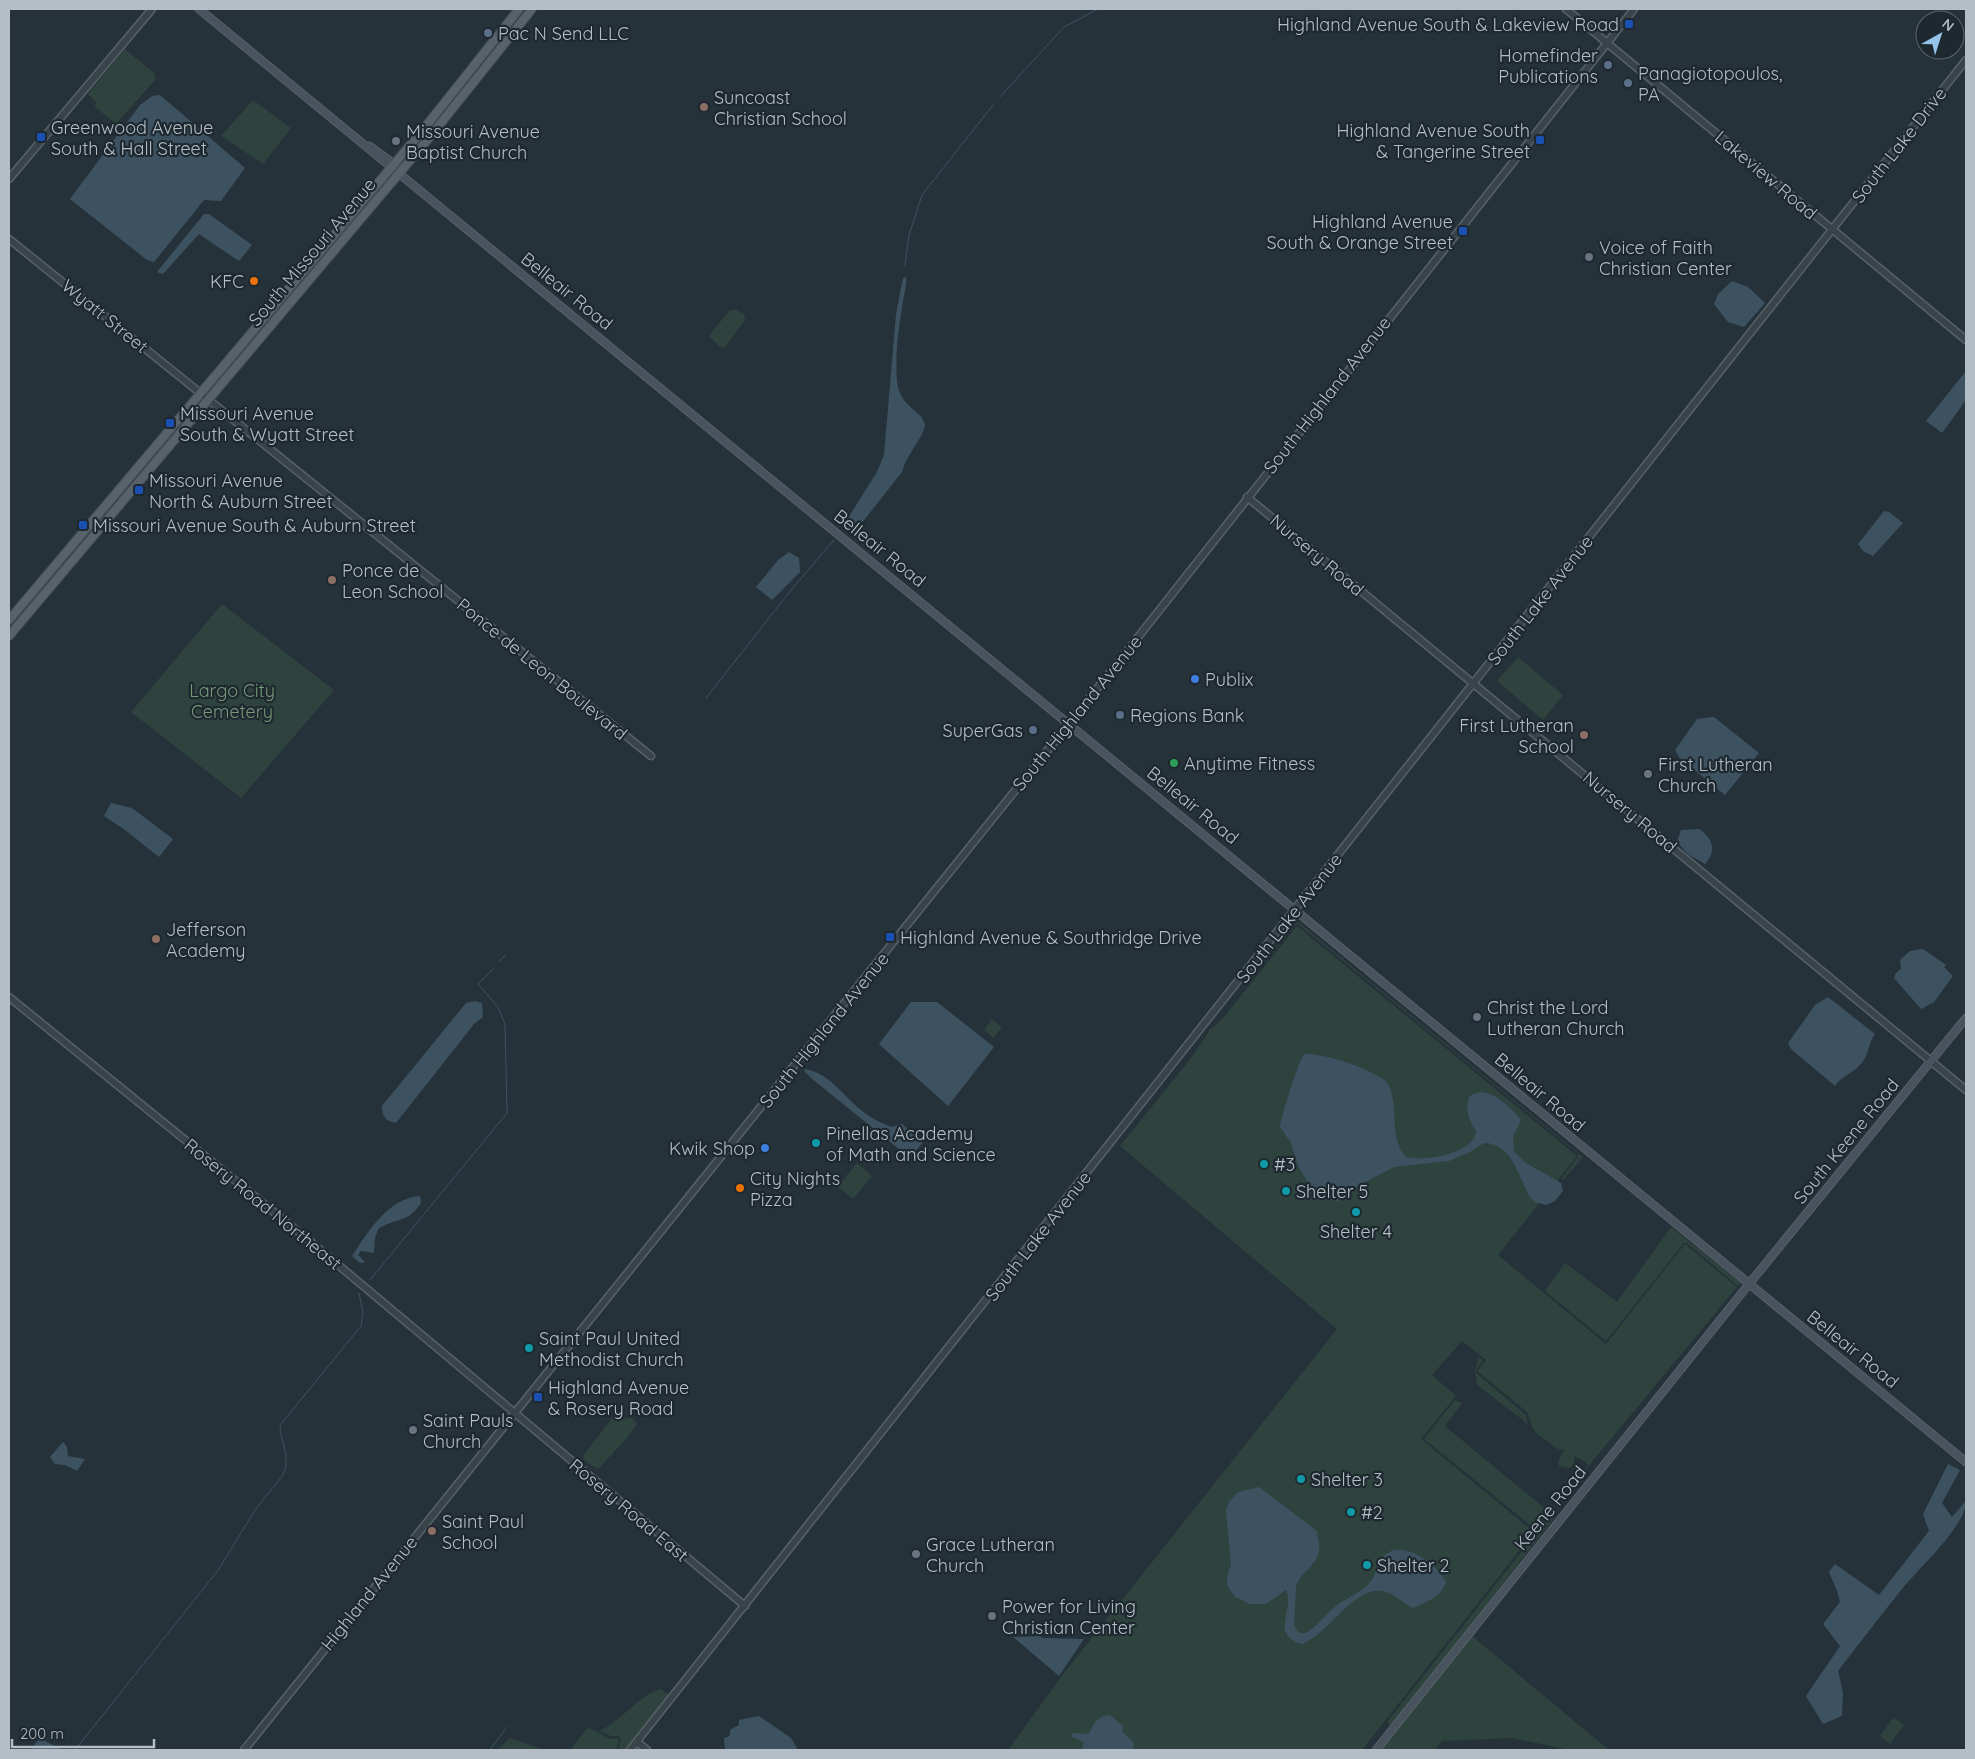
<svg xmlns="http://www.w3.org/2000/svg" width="1975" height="1759" viewBox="0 0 1975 1759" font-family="Quicksand,sans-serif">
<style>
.green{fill:#2e423e}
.water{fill:#3d5261}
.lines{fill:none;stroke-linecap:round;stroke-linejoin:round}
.stream{stroke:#3d5261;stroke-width:1}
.tertiary-casing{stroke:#576168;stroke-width:9}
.secondary-casing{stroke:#576168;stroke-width:9}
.primary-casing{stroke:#454f56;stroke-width:10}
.tertiary{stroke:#39434a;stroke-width:6}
.secondary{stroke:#48535d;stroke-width:7}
.primary{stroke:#58626a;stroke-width:8}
.transit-dot{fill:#1a4fb4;stroke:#1e282f;stroke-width:2}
.service-dot{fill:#5c6f8a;stroke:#1e282f;stroke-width:2}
.education-dot{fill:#8d6e63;stroke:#1e282f;stroke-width:2}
.worship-dot{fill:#6b7280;stroke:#1e282f;stroke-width:2}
.food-dot{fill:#e8710a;stroke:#1e282f;stroke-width:2}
.shop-dot{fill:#3f7fe0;stroke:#1e282f;stroke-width:2}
.leisure-dot{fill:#2e9e5b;stroke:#1e282f;stroke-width:2}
.culture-dot{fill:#0f9aa8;stroke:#1e282f;stroke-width:2}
.labels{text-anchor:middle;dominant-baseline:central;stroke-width:4.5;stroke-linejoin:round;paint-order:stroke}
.poi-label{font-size:18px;fill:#b5bec6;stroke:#1e282f;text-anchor:start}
.street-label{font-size:18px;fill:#b5bec6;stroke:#1e282f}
.park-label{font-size:18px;fill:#769978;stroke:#1e282f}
</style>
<rect width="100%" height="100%" fill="#26323a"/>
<g class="green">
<polygon points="125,49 155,74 155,80 116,124 94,106 97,103 88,94"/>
<polygon points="253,100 291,128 263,164 221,136"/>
<polygon points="736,309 744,314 745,320 725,347 720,347 709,336 729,311"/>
<polygon points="222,604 334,690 241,798 131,712"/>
<polygon points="1518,657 1563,695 1543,720 1497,681"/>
<polygon points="1297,921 1583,1157 1563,1180 1561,1179 1578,1157 1578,1154 1298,924 1295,925 1218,1019"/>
<polygon points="1297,926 1577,1156 1498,1255 1606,1344 1685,1244 1737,1287 1582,1474 1588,1465 1584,1461 1574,1456 1574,1464 1569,1468 1559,1466 1558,1462 1564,1450 1558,1449 1538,1435 1532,1427 1528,1413 1477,1371 1486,1360 1462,1341 1432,1375 1456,1396 1421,1439 1534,1532 1362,1750 1008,1750 1064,1673 1337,1329 1120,1146 1191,1058 1210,1030 1223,1018"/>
<polygon points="992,1019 1002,1027 993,1038 984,1030"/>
<polygon points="857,1163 872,1176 853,1199 838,1187"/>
<polygon points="1671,1227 1741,1283 1738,1286 1687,1243 1684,1243 1606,1341 1545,1291 1565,1263 1617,1302"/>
<polygon points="1479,1357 1483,1361 1476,1370 1476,1373 1526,1415 1528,1424 1477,1385 1475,1371"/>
<polygon points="1455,1400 1462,1403 1445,1426 1555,1517 1392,1726 1387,1722 1536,1533 1536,1530 1424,1439"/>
<polygon points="613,1417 617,1419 632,1418 637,1424 627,1438 598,1469 585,1461 583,1456"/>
<polygon points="1471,1635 1609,1750 1570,1750 1512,1738 1442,1741 1435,1750 1379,1750"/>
<path d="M 660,1689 L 670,1695 L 627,1750 L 618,1750 L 621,1738 L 619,1736 L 611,1736 L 599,1731 C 622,1721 635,1698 660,1689 Z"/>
<polygon points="1894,1717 1904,1725 1890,1744 1880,1736"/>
<polygon points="590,1728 610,1739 619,1738 617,1748 613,1750 570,1750 586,1729"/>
<polygon points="510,1738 539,1748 542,1750 497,1750"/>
</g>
<g class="water">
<polygon points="160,95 245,168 221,201 204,200 154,262 147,260 70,199 140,105 152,96"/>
<polygon points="204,214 209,214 252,245 239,261 199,234 163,274 157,272"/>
<path d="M 906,277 C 907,286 903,298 902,308 C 898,331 895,358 897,382 C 901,410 923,409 925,426 C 920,443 906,455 902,472 L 853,534 L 843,526 L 877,472 L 884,455 L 896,314 L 903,278 Z"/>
<polygon points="1732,281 1748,287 1765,303 1744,327 1728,322 1714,304 1718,294"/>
<polygon points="1966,371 1966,400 1942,433 1926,421"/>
<polygon points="1884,511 1889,512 1903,523 1873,556 1863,551 1858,544"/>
<polygon points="789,552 799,558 800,572 772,600 756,587 779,559"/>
<polygon points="1714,717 1759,753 1725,795 1679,757 1675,750 1697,719"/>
<polygon points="111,803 132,808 173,839 159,857 125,830 104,816"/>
<path d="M 1699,829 C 1713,838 1717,851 1705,864 L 1689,855 L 1677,842 L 1681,830 Z"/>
<polygon points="1923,949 1946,965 1944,967 1953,976 1934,1002 1921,1009 1894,978 1896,973 1901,969 1900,960 1910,951"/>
<path d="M 1828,997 L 1875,1034 C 1868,1043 1869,1057 1859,1066 C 1851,1074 1843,1075 1835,1086 L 1791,1049 L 1788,1043 L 1815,1005 Z"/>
<path d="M 475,1001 L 482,1003 L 483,1017 L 474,1024 L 396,1123 C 385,1121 382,1116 382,1106 L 466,1003 Z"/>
<polygon points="911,1002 937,1002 994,1047 948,1106 879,1044"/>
<path d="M 1304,1054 C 1326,1053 1368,1068 1386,1081 C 1401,1103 1387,1137 1406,1157 C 1425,1162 1474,1154 1476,1131 C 1469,1120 1465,1111 1469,1097 C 1487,1082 1510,1107 1521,1120 L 1513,1137 L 1514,1152 L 1526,1163 L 1561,1183 L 1563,1191 L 1555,1201 L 1546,1205 L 1535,1202 L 1530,1197 C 1518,1176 1512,1143 1484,1143 L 1470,1152 L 1449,1161 L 1394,1167 L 1348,1191 L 1346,1198 L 1338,1201 L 1328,1199 L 1308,1183 L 1298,1166 L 1291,1143 L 1280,1127 C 1280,1120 1299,1060 1304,1054 Z"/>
<path d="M 804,1069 C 829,1072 843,1096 861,1110 C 870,1118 881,1123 892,1127 L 902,1124 L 923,1142 L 910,1158 L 811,1078 L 805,1072 Z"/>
<path d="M 420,1196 L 421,1203 C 406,1224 399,1217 379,1228 L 375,1237 L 374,1253 L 361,1251 L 358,1255 L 365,1262 L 360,1263 L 352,1256 C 368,1232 388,1198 420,1196 Z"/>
<polygon points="63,1442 67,1447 68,1456 85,1459 77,1471 65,1465 55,1464 50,1457"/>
<path d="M 1948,1464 L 1960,1470 L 1942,1503 L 1952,1517 L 1966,1501 C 1966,1526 1918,1569 1902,1589 C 1880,1616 1859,1644 1838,1671 L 1843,1692 L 1842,1716 L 1823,1724 L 1806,1696 L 1840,1646 L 1823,1624 L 1840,1602 L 1837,1591 L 1829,1572 L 1835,1564 L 1879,1595 L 1929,1531 L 1923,1514 Z"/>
<path d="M 1259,1487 L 1317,1531 C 1317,1538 1320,1544 1319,1552 C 1316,1566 1300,1573 1296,1586 L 1294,1625 L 1299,1633 L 1306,1633 C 1317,1626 1326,1614 1337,1605 C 1347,1598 1358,1594 1366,1586 C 1376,1578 1375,1570 1381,1560 C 1397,1534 1437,1563 1446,1582 C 1441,1597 1427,1602 1413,1608 C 1402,1603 1395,1593 1382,1591 C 1354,1586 1327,1635 1302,1644 C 1269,1634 1295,1612 1286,1590 L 1266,1604 L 1250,1604 L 1235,1597 L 1227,1585 L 1227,1577 L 1231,1564 L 1226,1511 L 1229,1502 L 1238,1492 Z"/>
<polygon points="1040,1636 1042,1638 1084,1639 1059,1676 1013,1637"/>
<path d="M 1110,1715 L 1123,1726 L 1123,1732 L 1134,1743 L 1133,1750 L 1082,1750 L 1084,1742 L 1072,1737 L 1072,1733 L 1089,1734 C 1094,1723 1096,1717 1110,1715 Z"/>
<polygon points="759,1716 791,1738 798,1750 725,1750 724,1738 730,1736 730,1730 739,1725 739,1720"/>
<polygon points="40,1738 62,1750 30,1750"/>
</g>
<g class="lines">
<g class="stream">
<polyline points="1000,97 1064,27 1098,9"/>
<polyline points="905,265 909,235 922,195 993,105"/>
<polyline points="706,698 791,590 834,540"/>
<polyline points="499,962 505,955"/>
<polyline points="370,1280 507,1113 505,1024 498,1007 478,984 493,969"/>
<polyline points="75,1750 219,1569 255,1510 283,1475 286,1467 286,1455 280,1430 281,1424 361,1326 363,1312 359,1293"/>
<polyline points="254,1750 255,1750"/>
<polyline points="490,1750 507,1727"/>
</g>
<g class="tertiary-casing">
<g id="tertiary">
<polyline points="1566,9 1966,340"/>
<polyline points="9,179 152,9"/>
<polyline points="9,239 651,756"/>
<polyline points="1247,497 1966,1090"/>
<polyline points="9,997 312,1243 745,1606"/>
<polyline points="637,1742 647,1750"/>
<polyline points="244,1750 1116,665 1634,9"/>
<polyline points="630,1750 1966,60"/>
</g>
</g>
<g class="secondary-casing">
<g id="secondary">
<polyline points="199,9 1966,1462"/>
<polyline points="369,146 394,164 397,169"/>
<polyline points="1376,1750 1749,1284 1966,1018"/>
</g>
</g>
<g class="primary-casing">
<g id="primary">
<polyline points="9,620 422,131 519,9"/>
<polyline points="9,636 429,138 532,9"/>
</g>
</g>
<use href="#tertiary" class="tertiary"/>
<use href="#secondary" class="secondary"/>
<use href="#primary" class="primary"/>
</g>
<g class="transit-dot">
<rect x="1624" y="19" width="10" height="10" rx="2.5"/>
<rect x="36" y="132" width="10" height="10" rx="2.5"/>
<rect x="1535" y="135" width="10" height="10" rx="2.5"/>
<rect x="1458" y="226" width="10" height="10" rx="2.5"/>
<rect x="165" y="418" width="10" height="10" rx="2.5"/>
<rect x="134" y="485" width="10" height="10" rx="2.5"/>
<rect x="78" y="520" width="10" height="10" rx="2.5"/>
<rect x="885" y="932" width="10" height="10" rx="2.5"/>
<rect x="533" y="1392" width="10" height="10" rx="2.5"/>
</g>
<g class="service-dot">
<circle cx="488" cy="33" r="5"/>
<circle cx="1608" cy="65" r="5"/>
<circle cx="1628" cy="83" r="5"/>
<circle cx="1120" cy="715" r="5"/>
<circle cx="1033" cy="730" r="5"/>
</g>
<g class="education-dot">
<circle cx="704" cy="107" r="5"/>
<circle cx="332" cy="580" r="5"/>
<circle cx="1584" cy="735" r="5"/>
<circle cx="156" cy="939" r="5"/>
<circle cx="432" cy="1531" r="5"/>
</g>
<g class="worship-dot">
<circle cx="396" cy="141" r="5"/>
<circle cx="1589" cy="257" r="5"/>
<circle cx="1648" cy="774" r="5"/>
<circle cx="1477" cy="1017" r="5"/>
<circle cx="413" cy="1430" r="5"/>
<circle cx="916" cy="1554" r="5"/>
<circle cx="992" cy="1616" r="5"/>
</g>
<g class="food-dot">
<circle cx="254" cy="281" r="5"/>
<circle cx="740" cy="1188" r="5"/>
</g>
<g class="shop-dot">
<circle cx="1195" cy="679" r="5"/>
<circle cx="765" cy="1148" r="5"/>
</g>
<circle class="leisure-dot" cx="1174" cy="763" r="5"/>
<g class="culture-dot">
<circle cx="816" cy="1143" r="5"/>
<circle cx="1264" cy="1164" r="5"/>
<circle cx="1286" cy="1191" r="5"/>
<circle cx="1356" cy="1212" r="5"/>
<circle cx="529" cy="1348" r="5"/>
<circle cx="1301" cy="1479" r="5"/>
<circle cx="1351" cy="1512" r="5"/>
<circle cx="1367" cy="1565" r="5"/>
</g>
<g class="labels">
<g class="poi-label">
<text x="1619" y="24" text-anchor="end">Highland Avenue South &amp; Lakeview Road</text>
<text x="498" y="33">Pac N Send LLC</text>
<text x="1598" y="55" text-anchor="end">Homefinder<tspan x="1598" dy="21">Publications</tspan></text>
<text x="1638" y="73">Panagiotopoulos,<tspan x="1638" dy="21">PA</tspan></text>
<text x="714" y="97">Suncoast<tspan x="714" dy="21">Christian School</tspan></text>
<text x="51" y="127">Greenwood Avenue<tspan x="51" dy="21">South &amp; Hall Street</tspan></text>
<text x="1530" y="130" text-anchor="end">Highland Avenue South<tspan x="1530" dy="21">&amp; Tangerine Street</tspan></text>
<text x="406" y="131">Missouri Avenue<tspan x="406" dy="21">Baptist Church</tspan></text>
<text x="1453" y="221" text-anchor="end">Highland Avenue<tspan x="1453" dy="21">South &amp; Orange Street</tspan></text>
<text x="1599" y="247">Voice of Faith<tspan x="1599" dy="21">Christian Center</tspan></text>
<text x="244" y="281" text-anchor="end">KFC</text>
<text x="180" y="413">Missouri Avenue<tspan x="180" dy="21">South &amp; Wyatt Street</tspan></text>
<text x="149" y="480">Missouri Avenue<tspan x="149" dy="21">North &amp; Auburn Street</tspan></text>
<text x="93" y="525">Missouri Avenue South &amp; Auburn Street</text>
<text x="342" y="570">Ponce de<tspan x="342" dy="21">Leon School</tspan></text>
<text x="1205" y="679">Publix</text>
<text x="1130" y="715">Regions Bank</text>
<text x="1574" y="725" text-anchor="end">First Lutheran<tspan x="1574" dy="21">School</tspan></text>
<text x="1023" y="730" text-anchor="end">SuperGas</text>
<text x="1184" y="763">Anytime Fitness</text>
<text x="1658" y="764">First Lutheran<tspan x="1658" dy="21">Church</tspan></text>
<text x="166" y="929">Jefferson<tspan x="166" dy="21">Academy</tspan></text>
<text x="900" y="937">Highland Avenue &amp; Southridge Drive</text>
<text x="1487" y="1007">Christ the Lord<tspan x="1487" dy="21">Lutheran Church</tspan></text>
<text x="826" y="1133">Pinellas Academy<tspan x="826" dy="21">of Math and Science</tspan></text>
<text x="755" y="1148" text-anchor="end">Kwik Shop</text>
<text x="1274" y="1164">#3</text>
<text x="750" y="1178">City Nights<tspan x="750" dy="21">Pizza</tspan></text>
<text x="1296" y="1191">Shelter 5</text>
<text x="1356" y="1231" text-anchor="middle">Shelter 4</text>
<text x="539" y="1338">Saint Paul United<tspan x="539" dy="21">Methodist Church</tspan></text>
<text x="548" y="1387">Highland Avenue<tspan x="548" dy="21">&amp; Rosery Road</tspan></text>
<text x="423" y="1420">Saint Pauls<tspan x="423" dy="21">Church</tspan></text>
<text x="1311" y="1479">Shelter 3</text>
<text x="1361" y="1512">#2</text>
<text x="442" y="1521">Saint Paul<tspan x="442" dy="21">School</tspan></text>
<text x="926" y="1544">Grace Lutheran<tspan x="926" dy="21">Church</tspan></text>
<text x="1377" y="1565">Shelter 2</text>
<text x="1002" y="1606">Power for Living<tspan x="1002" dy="21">Christian Center</tspan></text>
</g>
<g class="street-label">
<text transform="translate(1899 145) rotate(-52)">South Lake Drive</text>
<text transform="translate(1766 175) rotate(40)">Lakeview Road</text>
<text transform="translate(312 252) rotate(-50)">South Missouri Avenue</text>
<text transform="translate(567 291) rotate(39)">Belleair Road</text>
<text transform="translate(105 316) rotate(39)">Wyatt Street</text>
<text transform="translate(1327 395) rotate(-52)">South Highland Avenue</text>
<text transform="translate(880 548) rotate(39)">Belleair Road</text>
<text transform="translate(1317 555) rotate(40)">Nursery Road</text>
<text transform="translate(1540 600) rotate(-52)">South Lake Avenue</text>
<text transform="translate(542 669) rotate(39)">Ponce de Leon Boulevard</text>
<text transform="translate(1077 713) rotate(-51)">South Highland Avenue</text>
<text transform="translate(1193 805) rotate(39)">Belleair Road</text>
<text transform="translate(1630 812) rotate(40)">Nursery Road</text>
<text transform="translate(1289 918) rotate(-52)">South Lake Avenue</text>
<text transform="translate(824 1030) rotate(-51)">South Highland Avenue</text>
<text transform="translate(1540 1092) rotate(40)">Belleair Road</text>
<text transform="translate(1846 1141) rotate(-51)">South Keene Road</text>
<text transform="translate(263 1204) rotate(39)">Rosery Road Northeast</text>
<text transform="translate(1038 1236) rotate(-52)">South Lake Avenue</text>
<text transform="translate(1853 1349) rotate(39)">Belleair Road</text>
<text transform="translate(1550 1508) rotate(-51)">Keene Road</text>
<text transform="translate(629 1510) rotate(40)">Rosery Road East</text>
<text transform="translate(369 1593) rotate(-51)">Highland Avenue</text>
</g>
<g class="park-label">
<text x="232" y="690">Largo City<tspan x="232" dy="21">Cemetery</tspan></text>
</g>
</g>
<rect width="1975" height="1759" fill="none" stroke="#b5bec6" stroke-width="20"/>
<g transform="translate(1940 35) rotate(39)"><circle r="24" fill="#1e282f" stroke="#5a646b"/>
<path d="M0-4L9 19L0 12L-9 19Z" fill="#94c4ec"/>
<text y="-8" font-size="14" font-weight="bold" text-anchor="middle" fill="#b5bec6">N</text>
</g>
<path d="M12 1739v8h142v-8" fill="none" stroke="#b5bec6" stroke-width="2.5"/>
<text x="20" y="1739" font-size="15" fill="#b5bec6" stroke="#1e282f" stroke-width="4" paint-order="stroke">200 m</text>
</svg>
